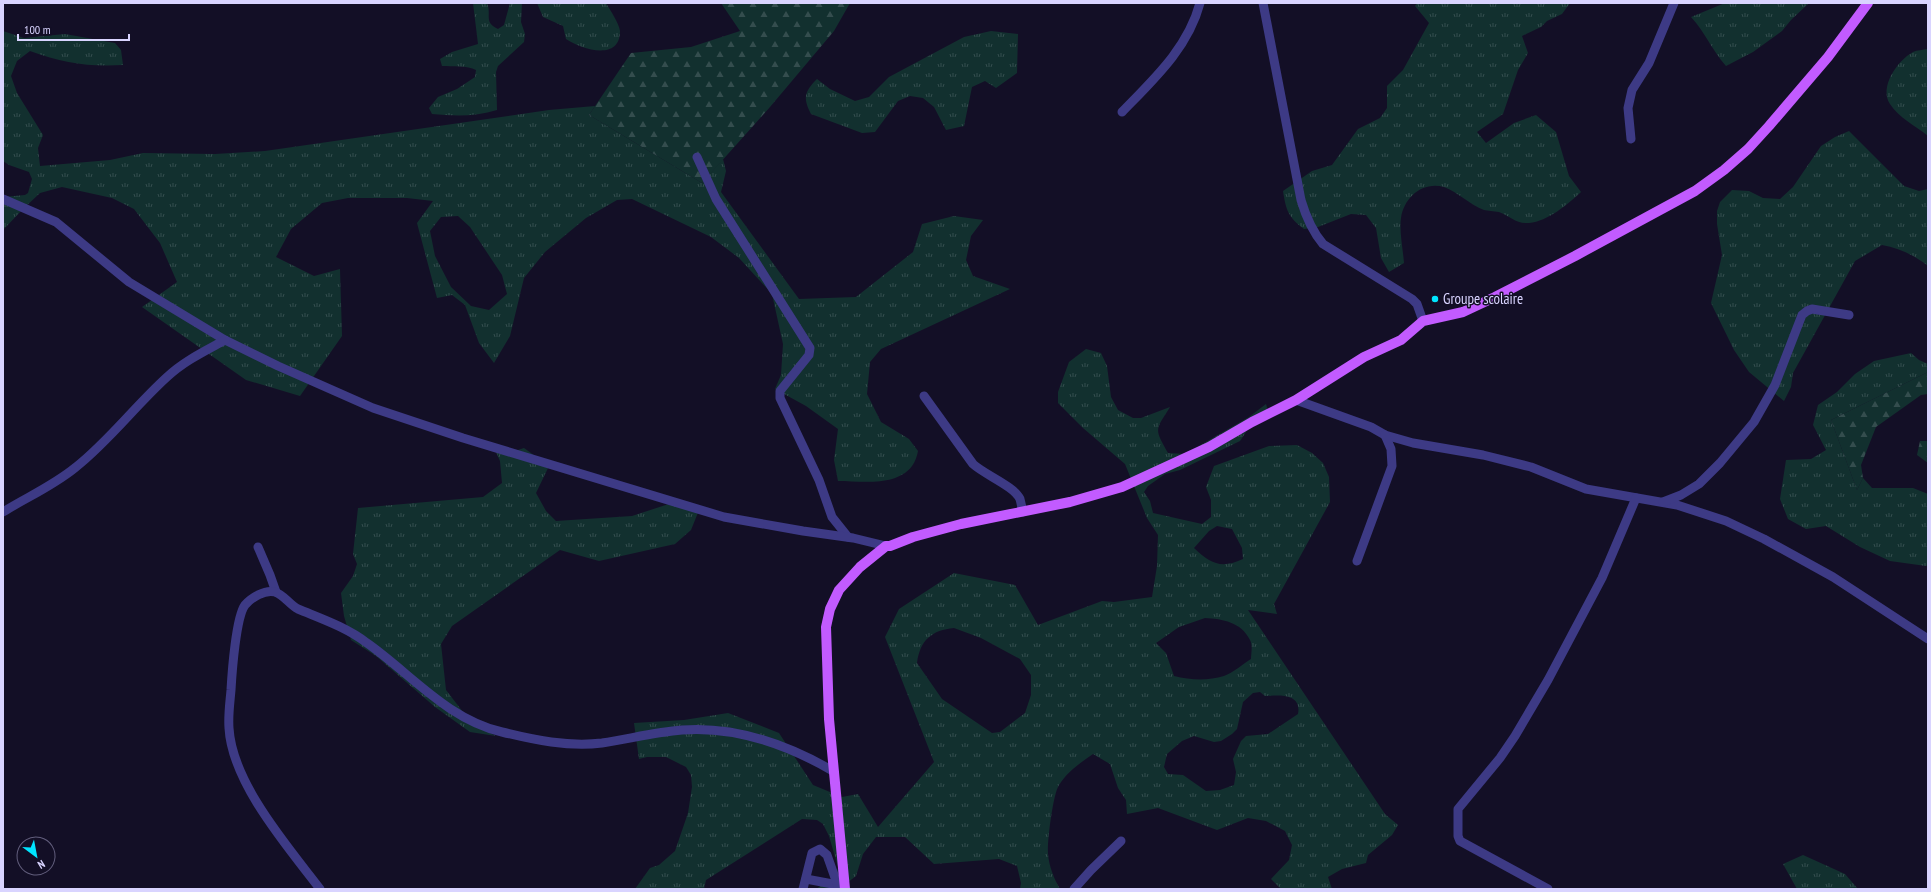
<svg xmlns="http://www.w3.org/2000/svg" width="1931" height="892" font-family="'PT Sans Narrow',sans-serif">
<defs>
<pattern id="grass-tufts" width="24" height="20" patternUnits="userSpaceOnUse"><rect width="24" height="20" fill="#12302f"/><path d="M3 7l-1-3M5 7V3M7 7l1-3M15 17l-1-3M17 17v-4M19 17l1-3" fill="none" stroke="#344d4e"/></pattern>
<pattern id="forest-firs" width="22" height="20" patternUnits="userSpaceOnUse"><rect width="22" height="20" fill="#12302f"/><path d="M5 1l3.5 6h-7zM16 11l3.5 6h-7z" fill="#344d4e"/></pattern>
</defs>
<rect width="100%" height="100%" fill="#130f26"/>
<!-- grass -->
<g fill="url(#grass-tufts)" fill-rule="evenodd">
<path d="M473,3H487C492,15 483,22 498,29L504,25L510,3H522L521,22L525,34L524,42L498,66L496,72L497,110C475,117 454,116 432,114L429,108L438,97L457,89L475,77L476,70C467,65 453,67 442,66L440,59L452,52L478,44Z"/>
<path d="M537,3H606C610,10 619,23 620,31C620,62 581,49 566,39L563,26L543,17Z"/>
<path d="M1417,3H1570L1562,14L1547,21L1541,27L1522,36L1528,53L1518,70L1503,114L1477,132L1486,143L1514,123L1536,115L1556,132L1569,176L1581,192C1567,205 1548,221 1529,223C1516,224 1510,216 1499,212C1494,211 1488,211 1484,210C1470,205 1458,192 1444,187C1423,181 1404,197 1401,218C1399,230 1403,250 1404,263L1389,272L1381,258L1376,228L1366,215L1351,214L1318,227L1304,229C1288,217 1286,210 1283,191L1312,171L1332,165L1358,129L1380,118L1387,108V86L1403,70L1429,23L1415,6Z"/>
<path d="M1725,3H1809L1791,20L1782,31L1753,52L1726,66C1712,50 1705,32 1691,17Z"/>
<path d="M3,31L24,38L65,34L115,43L121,50L123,65C88,67 63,63 30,51L17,61L11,76L17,93L43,135L38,148L40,166L110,160L143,153L215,154L265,151L549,110L595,106L589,115L702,183L723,159L726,171L721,192L799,299L856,297L913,252L922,224L954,216L983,220L971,236L966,260L973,276L1010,289L881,349L870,362L867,394L881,422L909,439L918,451C917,456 915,462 912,466C896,487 862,481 838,481L834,460L838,429L806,406L775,389L781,375L783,344L772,294L739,258L711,237L632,199L617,200L586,218L545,252L524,278L510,336L494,363L479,343L465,305L452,295L437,298L417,223L433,201L407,198H348L322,203L291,229L276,257L314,276L340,269L342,336L300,396L246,380L142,307L177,282L160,243L134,209L112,198L62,187L40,193L23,209L3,230V197L25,195L28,193L32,179L29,172L9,165L3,161ZM458,216L470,227L502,275L507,294L489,310L471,306L451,287L435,256L430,231L441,217Z"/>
<path d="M991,31L1018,34L1017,73L996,88L985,81L972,87L964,126L946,130L934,107L923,98L910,96L898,101L875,132L862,133L811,114C803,98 804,92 817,79L830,89L855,101L869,97L889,77L964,37Z"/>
<path d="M1928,49V136C1916,126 1899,118 1890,104C1879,87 1897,61 1913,52C1917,50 1923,50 1928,49Z"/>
<path d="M1849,131L1904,186L1919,191L1928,189V266C1914,255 1899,248 1882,245L1855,261L1793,373L1791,387L1784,401L1749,372L1734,350L1711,303L1722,255L1717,224V211L1720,202L1732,190L1749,191L1763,198L1780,199L1793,187L1821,146L1835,137Z"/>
<path d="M1086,349L1101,353L1107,366L1111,397L1118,410L1133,418H1141L1170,407C1155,431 1154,428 1168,453L1185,454L1249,417L1266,404L1268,411L1252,423L1240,441L1180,470L1165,474L1148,486L1144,492L1150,501L1153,513L1202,524L1211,517V500L1206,487L1214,466L1269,446L1297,445L1312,453L1323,463L1329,477L1330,502L1274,604L1277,614L1248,610L1385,814L1398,825L1392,835L1368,855L1366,863L1342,869L1328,877L1332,889H1281L1271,879L1289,860L1292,845L1285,831L1266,821L1248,818L1217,830L1158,808L1127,814L1126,800L1118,788L1110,764L1093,754C1080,763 1068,771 1059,785C1053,794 1047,842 1048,854C1049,866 1054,879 1060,889H1020L1021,883L1017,866L999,859L934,864L905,837H876L863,854L856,876L843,886L842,889H816L836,876L838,867L829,836L823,824L817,820L802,819L706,880L704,889H635L650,868L659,865L675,851L688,813L692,787L691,775L686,767L666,757H647L639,759L634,723L684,720L728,713L779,733L813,785L842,797L858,794L878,827L934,762L885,637L899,609L954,573L1015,585L1038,625L1102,601L1114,602L1152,597L1157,566L1158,535L1147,518L1125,464L1083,428L1058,403V392L1069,362ZM1217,526L1232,529L1242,548L1243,559C1221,569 1211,564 1194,548L1209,531ZM1205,618C1223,619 1241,622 1250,640C1253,645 1251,654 1251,659C1243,664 1233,673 1224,676C1208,681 1190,680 1174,676L1166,653L1156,643L1179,627ZM954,628L981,638L1020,659L1031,675V695L1025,713L1000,732L992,733L942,699L917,663C920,640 932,630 954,628ZM1260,692L1265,696C1279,695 1302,693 1298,714L1268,734L1246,736L1241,741L1233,759L1236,772L1234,785L1220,790L1206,791L1183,775L1168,774L1164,767L1167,754L1182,741L1194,736L1214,742L1221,741L1232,734L1237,729L1243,702L1253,693Z"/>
<path d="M1911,353L1919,360L1928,364V372L1831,420L1857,490L1863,478L1872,488H1913L1928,494V565L1926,566L1890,561L1860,547L1826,526L1806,529L1788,519L1780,499L1786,460L1811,459L1826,450L1813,425L1818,405L1837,392L1855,374L1874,361Z"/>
<path d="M524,448L549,466L536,493L546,511L556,521L632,516L678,501L699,510L691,530L675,544L599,561L560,550L452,626L441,644L446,690L473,725L496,736L470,732L435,707L376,656L351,640L344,616L341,593L353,576L357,564L353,554L358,508L483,497L502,483L500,461L495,450H518Z"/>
<path d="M1803,855L1845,874L1858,889H1797L1783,864Z"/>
</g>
<!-- forest -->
<g fill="url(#forest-firs)">
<path d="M721,3H850L834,31L770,107L702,183L589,115L631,53L691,47L740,31Z"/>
<path d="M1928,372V394L1921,395L1876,427L1861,465L1863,478L1857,490L1831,420Z"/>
<path d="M1920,441H1928V463L1917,455Z"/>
</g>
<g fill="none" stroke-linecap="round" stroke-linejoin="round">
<!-- minor -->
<g stroke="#3d3a85" stroke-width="9">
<path d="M1263,3L1301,200C1306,217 1312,231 1323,244L1412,299L1417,304L1423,321"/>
<path d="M1122,112C1154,79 1188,48 1200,3"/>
<path d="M1631,139L1628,108L1632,90L1649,63L1674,3"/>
<path d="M697,157L716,199L810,348L809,355L780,391V398L819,480L832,517L848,537"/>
<path d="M3,199L56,222L129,282L225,340L278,366L373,408L463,438L724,517L803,531L853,538L886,546"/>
<path d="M924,396L973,464C985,475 1014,486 1020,499C1021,503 1022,508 1023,512"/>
<path d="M1296,400L1371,427L1385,435L1413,443L1483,455L1531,467L1586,489L1677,505L1726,521L1764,539L1833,577L1928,639"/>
<path d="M1663,502L1681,495L1699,484L1720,463L1754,422L1775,385L1802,315L1807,311L1812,309L1849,315"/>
<path d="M3,512C27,497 53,486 76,467C109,441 135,406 167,377C184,361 205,351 225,340"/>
<path d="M258,547L270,575L276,592"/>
<path d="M1357,561L1392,466L1391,449L1385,435"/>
<path d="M806,879L838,885"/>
<path d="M320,889C288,847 232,783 229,728C228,715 230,702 231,690C232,672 236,617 245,605C251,598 265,589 275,592C284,595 290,605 298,609C322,619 346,627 367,643C411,674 447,719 502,732C534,740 568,747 602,743C629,739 655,732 682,730C735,726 788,745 833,771"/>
<path d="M803,889L812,853L820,849L827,855L839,889"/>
<path d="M1074,889L1091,870L1121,841"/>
<path d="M1548,889L1460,841L1458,836V809L1500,758L1515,736L1548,680L1602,578L1636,498"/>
</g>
<!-- major -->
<path stroke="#c25bff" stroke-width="10" d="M845,889L829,719L826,627L830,609L839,590L860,567L886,546H890L913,537L961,524L1070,502L1122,487L1209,447L1252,422L1296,400L1364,357L1401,340L1423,321L1463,312L1495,297L1575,256L1695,191L1724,170L1748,149L1769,126L1828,57L1868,3"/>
</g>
<!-- markers -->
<circle fill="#00e5ff" stroke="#130f26" stroke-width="1.5" cx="1435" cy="299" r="4"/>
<g text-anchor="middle" stroke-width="3" stroke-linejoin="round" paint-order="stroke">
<!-- poi labels -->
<g font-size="15" fill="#d9d4ff" stroke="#130f26" text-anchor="start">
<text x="1443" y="304">Groupe scolaire</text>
</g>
</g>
<!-- border -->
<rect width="1931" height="892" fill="none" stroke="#d9d4ff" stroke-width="8"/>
<!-- north arrow -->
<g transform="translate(36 856) rotate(148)"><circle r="19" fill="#130f26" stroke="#625e7d"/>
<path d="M0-3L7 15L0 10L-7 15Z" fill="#00e5ff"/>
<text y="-6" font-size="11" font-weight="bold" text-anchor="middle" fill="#d9d4ff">N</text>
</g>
<!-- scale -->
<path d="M18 34v6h111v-6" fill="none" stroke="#d9d4ff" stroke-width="2"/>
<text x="24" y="34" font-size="12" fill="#d9d4ff" stroke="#130f26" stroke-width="3" paint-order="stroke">100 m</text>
</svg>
